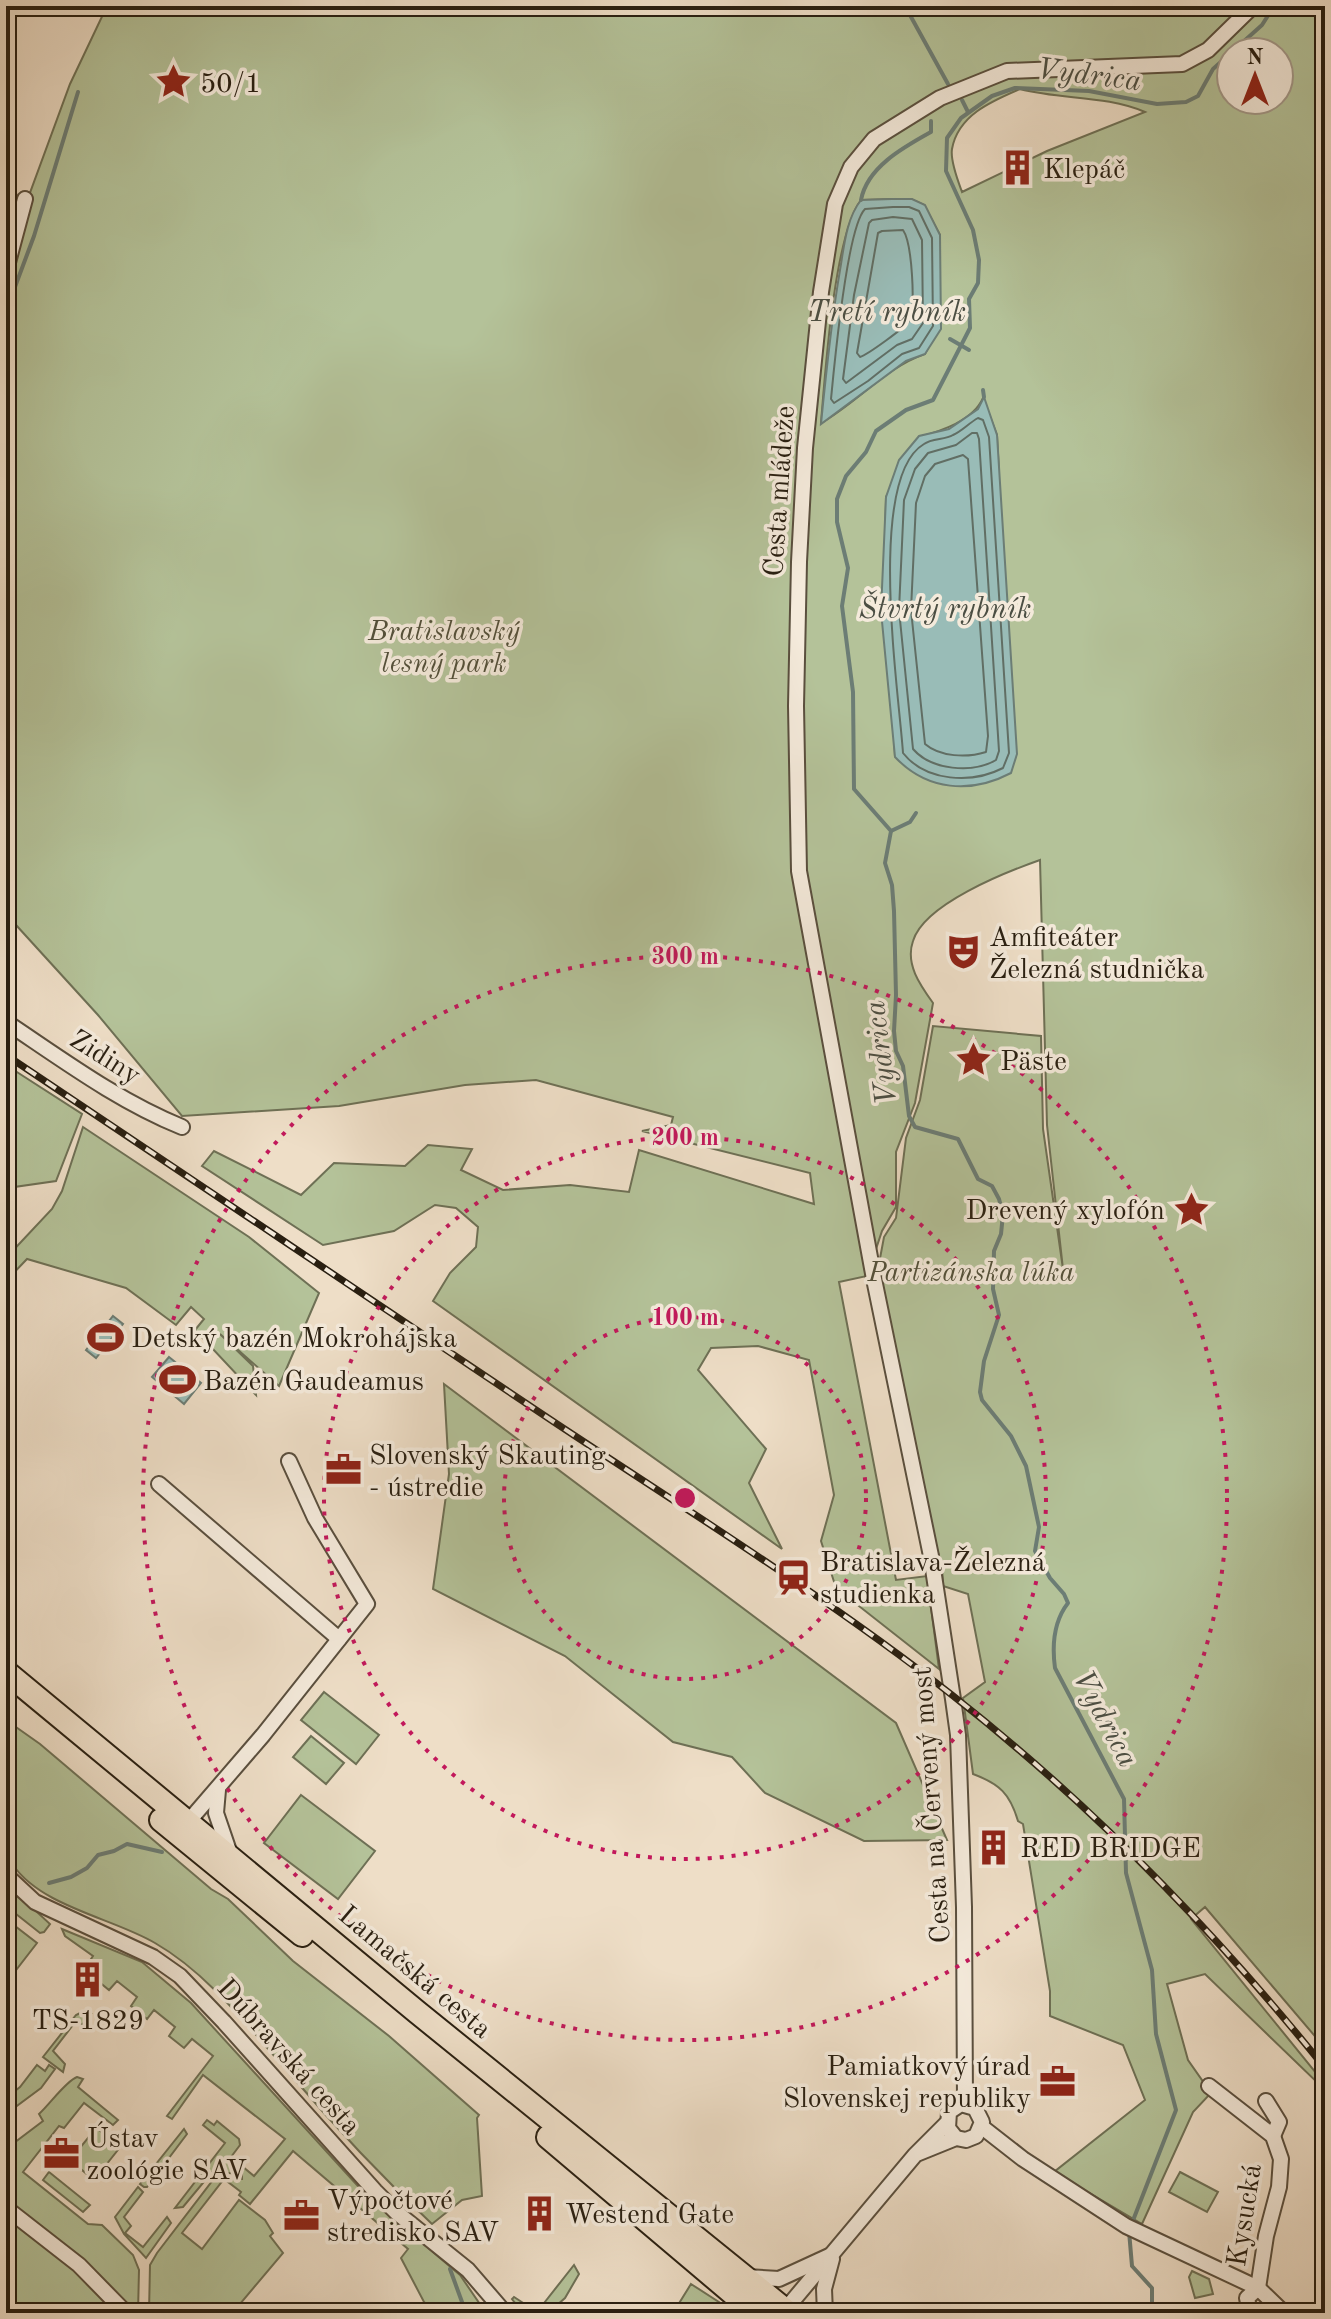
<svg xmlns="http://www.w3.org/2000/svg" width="1331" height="2319" font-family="'Old Standard TT',serif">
<rect width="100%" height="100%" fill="#eedec7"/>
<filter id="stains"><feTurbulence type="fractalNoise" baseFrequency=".0025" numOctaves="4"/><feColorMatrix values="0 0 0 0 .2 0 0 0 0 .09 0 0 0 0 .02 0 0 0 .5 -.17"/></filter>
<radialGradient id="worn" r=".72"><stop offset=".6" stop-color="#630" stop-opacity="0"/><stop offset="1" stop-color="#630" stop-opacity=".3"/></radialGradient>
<!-- green -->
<g fill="#b4c299" stroke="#6e7055" stroke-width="2" fill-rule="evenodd">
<path d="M107,6H1325V2048L1205,1907L1191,1919L1325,2084V2090L1205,1974L1167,1984L1188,2060L1211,2093L1193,2112L1142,2224L1054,2172L1145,2100L1123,2045L1050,2016V1991L1023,1824L1018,1821C1010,1794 1000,1784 973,1774L963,1698L985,1682L968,1594L943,1586L942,1567L929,1521L878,1269L884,1237L896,1218L906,1138L920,1100L933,1026L1041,1036L1043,1129L1063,1269L1047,1125L1040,860C1006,872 924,904 913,941C905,964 920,985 933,1003L915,1103L896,1152V1207L882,1231L867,1276L839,1282L896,1580L927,1576L939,1669L836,1588L821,1541L834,1495L809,1360L758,1346L711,1348L698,1370L766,1449L749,1483L782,1549L433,1301L450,1273L476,1247L478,1227L456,1208L435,1205L394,1231L323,1245L202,1166L214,1151L301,1195L334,1163L405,1166L428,1145L472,1149L461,1170L503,1190L570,1185L629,1192L639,1150L814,1204L810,1173L642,1131L671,1125L673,1117L536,1080L465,1085L339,1106L182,1116L98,1015L6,914V258L70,84ZM1231,52H1279V100H1231ZM1020,89C1062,100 1105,95 1145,112L1047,151L962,192C958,181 950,161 952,149C958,115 992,101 1020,89ZM892,199H911L924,205L940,235L932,340L925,354C886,367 857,403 821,423C825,375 834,235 861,200ZM983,398L997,435L999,472L895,757L885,538L886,497L919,437C941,431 973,421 983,398Z"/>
<path d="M6,1065L82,1114L56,1181L7,1188Z"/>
<path d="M83,1127L249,1237L319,1293L279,1386L220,1334L253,1366L256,1395L195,1330L204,1319L191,1307L176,1325L126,1288L27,1259L6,1281V1258L52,1209L62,1191Z"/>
<path d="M444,1384L896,1723L947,1840L864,1841L765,1793L732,1757L673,1742L565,1656L433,1589L449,1474Z"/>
<path d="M324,1692L379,1735L356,1764L301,1720Z"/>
<path d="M6,1720L40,1744L211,1889L228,1899L293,1961L389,2036L479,2115L477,2118L482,2196L462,2200L432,2224C382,2177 335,2127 290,2074C249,2028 209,1974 155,1943C113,1918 42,1907 13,1865C0,1846 6,1749 6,1720Z"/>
<path d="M311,1736L344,1763L326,1784L293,1757Z"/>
<path d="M301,1795L375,1851L338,1899L264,1843Z"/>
<path d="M6,1888H11L50,1924L44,1932L40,1933L6,1906Z"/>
<path d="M6,1919L37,1943L6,1983Z"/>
<path d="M62,1929L142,1962L191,2003L367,2196L460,2275L486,2313H435L424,2302L401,2258L408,2249L293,2151L250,2204L239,2195L241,2192L224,2179L182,2233L202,2249L239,2200L265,2220L273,2233L270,2236L283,2253L239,2305L249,2313H149L150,2265L157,2253L213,2180L225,2177L242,2179V2174L212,2172L183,2207L175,2208L225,2143L203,2125L207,2120L214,2125L217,2121L239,2139L240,2145L231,2157L254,2176L285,2139L203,2075L172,2119L167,2116L213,2056L192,2039L184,2048L169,2036L175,2027L154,2010L147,2019L131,2006L137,1997L117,1981L109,1990L98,1981V1979L85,1968L93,1956L65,1936Z"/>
<path d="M84,2011L91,2014L82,2025L76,2021L53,2051L65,2064L63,2072L43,2057L76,2015Z"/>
<path d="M37,2065L45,2071L49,2065L55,2069L41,2088L6,2114V2098L20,2087Z"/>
<path d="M77,2077L83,2079L78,2087L118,2120L113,2125L84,2103L64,2128L59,2126L23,2172L88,2224L102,2225L133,2255L139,2270L138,2313H133L6,2202V2170L9,2166L6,2163V2149L43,2121L39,2114C50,2104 66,2081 77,2077Z"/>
<path d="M96,2128L121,2146L94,2180L70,2160Z"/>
<path d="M184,2129L187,2134L147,2187H144L140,2184Z"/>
<path d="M49,2172L90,2205L83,2212L43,2180Z"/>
<path d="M1180,2172L1218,2192L1207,2212L1169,2192Z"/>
<path d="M138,2187L143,2192L124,2217L131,2226L125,2233L143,2247L167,2217L171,2223L146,2258L124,2234L115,2217Z"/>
<path d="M6,2214L71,2265L119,2313H6Z"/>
<path d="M574,2265L579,2274L565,2298L548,2313H523L512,2299L514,2297L537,2312Z"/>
<path d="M1192,2271L1209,2279L1213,2294L1195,2298L1189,2277Z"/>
<path d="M691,2284L736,2313L716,2311L715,2313H673Z"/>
</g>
<!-- water -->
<g fill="#99bcb7" stroke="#6c7d75" stroke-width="2">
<path d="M892,199H912L925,205L940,235L941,329L925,354L906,361L821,424C826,373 831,322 840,270C844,247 846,219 861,200Z"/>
<path d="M984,397L997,435L1017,754L1011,773C971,794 927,791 895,757L881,611L886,497L899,460L919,436L949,429L978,409Z"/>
<path d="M113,1316L123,1324L96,1358L86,1350Z"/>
<path d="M169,1357L201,1383L184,1404L152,1377Z"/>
</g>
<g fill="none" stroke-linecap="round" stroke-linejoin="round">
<!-- shore -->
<g stroke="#616e64" stroke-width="2">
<path d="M893,207H909L919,211L932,238L933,326L919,348L902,354L868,381L834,403L831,399C834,368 847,227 865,209Z"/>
<path d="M893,217L912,219L922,240L923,323L912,339L897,345L846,383L843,379L854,295L869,223L872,220Z"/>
<path d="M903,230C912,243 916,307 909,321C906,327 867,355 860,357L857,353L878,233L882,231Z"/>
<path d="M978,418L983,420L989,437L1009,753L1003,768C972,784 926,782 903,753C899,693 866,478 924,444C932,438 945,440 953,435C962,431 969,423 978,418Z"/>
<path d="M972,433H977L979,439L999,751L996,760C972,774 931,770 913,749L899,610L904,500L915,469L928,453L956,445Z"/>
<path d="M963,455L968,459L988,736L986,752C967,758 940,757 925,744L911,610L916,503L925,476L935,464Z"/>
</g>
<!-- stream -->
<g stroke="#6c7d75" stroke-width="4">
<path d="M905,6L948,84"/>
<path d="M962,100L968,112"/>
<path d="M861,200C867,167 904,147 931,132V121"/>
<path d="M6,311L34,236L78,92"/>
<path d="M950,339L969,350"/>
<path d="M983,390L984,397"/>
<path d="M891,831L910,822L916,813"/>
<path d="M49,1883L71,1877L87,1868L98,1855L114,1851L127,1844L162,1852"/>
<path d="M1132,2223L1176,2110L1156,2034L1152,1970L1126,1873L1124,1799L1055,1668C1052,1646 1054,1621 1068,1603L1064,1594L1050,1578L1035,1551L1039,1527L1026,1466L1011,1436L982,1400L980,1392L984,1361L999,1315L993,1289L994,1251L1001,1234L1003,1214L999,1199L992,1186L978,1179L958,1139L915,1127L909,1116L903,1066L896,1051L894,1031L896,995L894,911L892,885L885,863L891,831L854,789L853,692L842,606L848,568L837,522V499L846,476L866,452L876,431L906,410L933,400L970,328L969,299L978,283L979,260L973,230L946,171L947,138L961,118L992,96L1015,88L1089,91L1157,104L1186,102L1198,96L1213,69L1262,25L1274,6"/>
<path d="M1129,2231L1132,2266L1152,2288V2313"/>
<path d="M450,2269L466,2313"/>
</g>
<defs>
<g id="street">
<path d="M6,270L25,199"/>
<path d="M6,1022C63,1060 118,1101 182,1127"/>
<path d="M159,1484L339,1639"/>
<path d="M218,1790L216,1813L230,1854"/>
<path d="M188,1822L263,1735L367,1604L315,1518L289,1461"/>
<path d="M6,1875L35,1902L153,1957L180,1976L224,2022L375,2191L396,2212L468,2270L505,2313"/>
<path d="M1209,2086L1273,2136L1281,2159L1279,2187L1266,2236L1258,2288L1247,2298L1250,2313"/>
<path d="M1266,2101L1279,2122L1273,2136"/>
<path d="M965,2104L964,1907L958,1735L953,1699L931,1556L874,1279L799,871L796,706L799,562L805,448L821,292L835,204L851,167L874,139L940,98L1007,71L1182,64L1208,50L1253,6"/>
<path d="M982,2127L1023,2159L1126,2226L1258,2288L1284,2313"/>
<path d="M919,2153L956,2138L966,2140L976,2136L982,2122L975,2108L961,2104L949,2112L948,2128L956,2138"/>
<path d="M6,2208L79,2265L126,2313"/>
<path d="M747,2277L779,2279L829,2256"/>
<path d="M785,2310L915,2155L946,2124"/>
<path d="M825,2313L824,2289L832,2259"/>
</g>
<g id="primary">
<path d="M6,1672L417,2012L789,2313"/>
<path d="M161,1820L302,1935"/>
<path d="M548,2137L756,2313"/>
</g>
</defs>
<!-- street casing -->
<use href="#street" stroke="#5a4f3e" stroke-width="18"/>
<!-- primary casing -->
<use href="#primary" stroke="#291f11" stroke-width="26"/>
<!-- street -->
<use href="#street" stroke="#f4eadb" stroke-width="14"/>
<!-- primary -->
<use href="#primary" stroke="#eedec7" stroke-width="22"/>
<defs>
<path id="rail" d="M6,1055C190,1178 373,1301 557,1424C690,1512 826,1597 952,1695C1091,1804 1214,1930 1325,2068"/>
</defs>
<!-- rail casing -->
<use href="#rail" stroke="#291f11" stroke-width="7"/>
<!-- rail -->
<use href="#rail" stroke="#f4eadb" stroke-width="4" stroke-dasharray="12" stroke-linecap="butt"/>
</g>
<!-- distance rings -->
<g fill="none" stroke="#c2185b" stroke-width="4" stroke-dasharray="4 8">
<circle cx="685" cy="1498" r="181"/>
<circle cx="685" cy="1498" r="361"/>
<circle cx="685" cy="1498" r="542"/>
</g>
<!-- icons -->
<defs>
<symbol id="sight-bare" viewBox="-9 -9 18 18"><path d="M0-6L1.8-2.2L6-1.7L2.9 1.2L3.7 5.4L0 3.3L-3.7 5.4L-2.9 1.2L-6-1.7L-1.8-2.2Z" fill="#8f2418" stroke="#f4eadb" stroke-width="2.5" paint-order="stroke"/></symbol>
<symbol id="building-bare" viewBox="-9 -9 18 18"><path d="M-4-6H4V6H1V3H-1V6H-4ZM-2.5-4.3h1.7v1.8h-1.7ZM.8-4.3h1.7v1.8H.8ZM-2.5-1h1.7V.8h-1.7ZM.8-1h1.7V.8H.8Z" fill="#8f2418" stroke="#f4eadb" stroke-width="2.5" paint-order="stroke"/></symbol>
<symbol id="theatre-bare" viewBox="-9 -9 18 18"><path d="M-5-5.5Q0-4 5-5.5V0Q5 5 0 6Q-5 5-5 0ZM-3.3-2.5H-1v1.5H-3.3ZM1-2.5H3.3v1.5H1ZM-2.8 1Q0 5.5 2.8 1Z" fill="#8f2418" stroke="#f4eadb" stroke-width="2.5" paint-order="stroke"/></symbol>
<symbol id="stadium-bare" viewBox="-9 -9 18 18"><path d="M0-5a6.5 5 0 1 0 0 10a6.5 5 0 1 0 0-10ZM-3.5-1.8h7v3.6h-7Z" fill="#8f2418" stroke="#f4eadb" stroke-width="2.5" paint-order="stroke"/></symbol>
<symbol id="office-bare" viewBox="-9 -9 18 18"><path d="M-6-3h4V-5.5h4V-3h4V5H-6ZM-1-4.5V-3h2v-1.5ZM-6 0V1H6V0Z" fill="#8f2418" stroke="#f4eadb" stroke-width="2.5" paint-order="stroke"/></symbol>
<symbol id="station-bare" viewBox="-9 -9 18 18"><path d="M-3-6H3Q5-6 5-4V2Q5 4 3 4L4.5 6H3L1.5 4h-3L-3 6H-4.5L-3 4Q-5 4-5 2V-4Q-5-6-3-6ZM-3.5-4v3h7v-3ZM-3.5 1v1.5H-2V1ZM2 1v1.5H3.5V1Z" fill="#8f2418" stroke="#f4eadb" stroke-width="2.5" paint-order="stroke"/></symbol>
</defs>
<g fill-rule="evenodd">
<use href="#sight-bare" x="148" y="56" width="51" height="51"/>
<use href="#building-bare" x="992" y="142" width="51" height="51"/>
<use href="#theatre-bare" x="938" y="926" width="51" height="51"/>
<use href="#sight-bare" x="948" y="1034" width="51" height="51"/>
<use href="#sight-bare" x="1166" y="1184" width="51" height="51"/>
<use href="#stadium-bare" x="80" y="1312" width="51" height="51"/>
<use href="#stadium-bare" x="152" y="1354" width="51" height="51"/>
<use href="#office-bare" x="318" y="1444" width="51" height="51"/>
<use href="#station-bare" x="768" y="1552" width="51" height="51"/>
<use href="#building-bare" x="968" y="1822" width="51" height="51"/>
<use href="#building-bare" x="62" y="1954" width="51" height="51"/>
<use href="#office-bare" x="1032" y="2056" width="51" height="51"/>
<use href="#office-bare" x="36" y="2128" width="51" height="51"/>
<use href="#building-bare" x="514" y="2188" width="51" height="51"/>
<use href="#office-bare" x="276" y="2190" width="51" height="51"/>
</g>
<g text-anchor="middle" stroke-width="7" stroke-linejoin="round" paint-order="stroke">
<!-- poi labels -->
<g font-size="28" fill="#291f11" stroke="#f4eadb" text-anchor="start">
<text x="200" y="92">50/1</text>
<text x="1043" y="178">Klepáč</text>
<text x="989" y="946">Amfiteáter<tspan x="989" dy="32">Železná studnička</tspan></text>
<text x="1000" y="1070">Päste</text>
<text x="1165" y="1219" text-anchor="end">Drevený xylofón</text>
<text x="131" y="1347">Detský bazén Mokrohájska</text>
<text x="203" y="1390">Bazén Gaudeamus</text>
<text x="369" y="1464">Slovenský Skauting<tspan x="369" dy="32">- ústredie</tspan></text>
<text x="820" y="1571">Bratislava-Železná<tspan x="820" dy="32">studienka</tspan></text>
<text x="1020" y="1857">RED BRIDGE</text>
<text x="88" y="2029" text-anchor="middle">TS-1829</text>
<text x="1031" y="2075" text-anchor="end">Pamiatkový úrad<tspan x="1031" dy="32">Slovenskej republiky</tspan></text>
<text x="87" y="2147">Ústav<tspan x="87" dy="32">zoológie SAV</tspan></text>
<text x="327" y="2209">Výpočtové<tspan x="327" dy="32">stredisko SAV</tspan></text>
<text x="565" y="2223">Westend Gate</text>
</g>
<!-- street labels -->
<g font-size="28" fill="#291f11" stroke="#f4eadb">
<text transform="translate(778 491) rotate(-86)" y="10">Cesta mládeže</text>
<text transform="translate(106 1056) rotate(32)" y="10">Zidiny</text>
<text transform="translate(930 1805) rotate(-94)" y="10">Cesta na Červený most</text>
<text transform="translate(416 1971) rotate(40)" y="10">Lamačská cesta</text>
<text transform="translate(290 2056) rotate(48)" y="10">Dúbravská cesta</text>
<text transform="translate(1243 2215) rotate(-81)" y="10">Kysucká</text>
</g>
<!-- park labels -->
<g font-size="28" font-style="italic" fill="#53503a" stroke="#f4eadb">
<text x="444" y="640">Bratislavský<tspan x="444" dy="32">lesný park</tspan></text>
<text x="971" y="1281">Partizánska lúka</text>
</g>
<!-- water labels -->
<g font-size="30" font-style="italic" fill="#4b4e43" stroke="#f4eadb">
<text transform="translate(1089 74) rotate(7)" y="10">Vydrica</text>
<text x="887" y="321">Tretí rybník</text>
<text x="945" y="618">Štvrtý rybník</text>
<text transform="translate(880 1053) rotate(-97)" y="10">Vydrica</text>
<text transform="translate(1106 1718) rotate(62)" y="10">Vydrica</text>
</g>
</g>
<circle cx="685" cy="1498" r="12" fill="#c2185b" stroke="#f4eadb" stroke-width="4"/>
<g font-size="24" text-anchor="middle" font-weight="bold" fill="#c2185b" stroke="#f4eadb" stroke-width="7" stroke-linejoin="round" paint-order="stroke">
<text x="685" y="964">300 m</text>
<text x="685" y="1145">200 m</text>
<text x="685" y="1325">100 m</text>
</g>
<!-- margin -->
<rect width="1331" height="2319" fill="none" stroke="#eedec7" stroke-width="32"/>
<rect x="8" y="8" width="1315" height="2303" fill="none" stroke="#291f11" stroke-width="4"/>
<rect x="16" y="16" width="1299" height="2287" fill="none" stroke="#291f11" stroke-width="2"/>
<!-- north arrow -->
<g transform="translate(1255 76)"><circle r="38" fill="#f4eadb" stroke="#a3998a" stroke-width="2"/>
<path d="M0-6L14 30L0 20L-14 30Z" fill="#8f2418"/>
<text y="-12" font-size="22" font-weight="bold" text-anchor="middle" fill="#291f11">N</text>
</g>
<rect width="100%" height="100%" filter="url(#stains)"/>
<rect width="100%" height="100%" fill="url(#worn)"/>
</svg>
